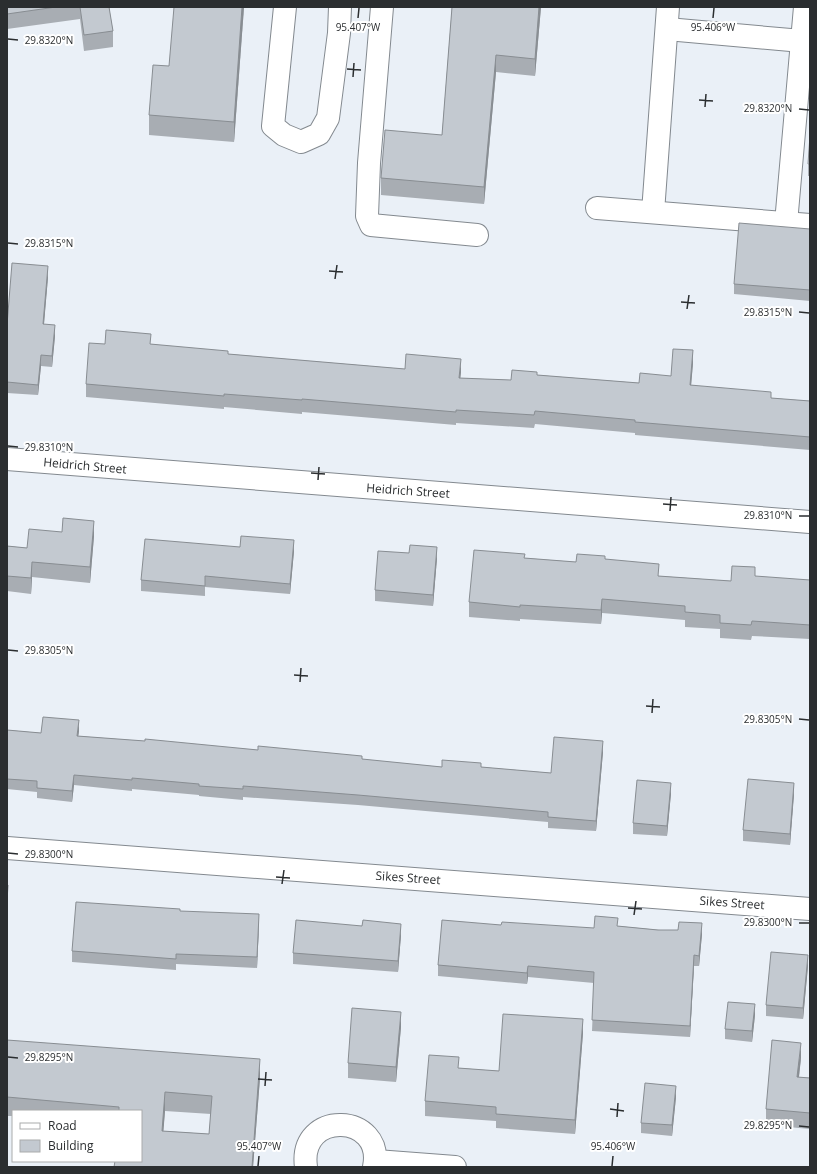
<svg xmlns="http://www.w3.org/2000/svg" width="817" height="1174" font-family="'Open Sans',sans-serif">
<rect width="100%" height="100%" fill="#eaf0f7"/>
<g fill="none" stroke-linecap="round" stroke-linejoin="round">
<defs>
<g id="minor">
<path d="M285,7L273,126L284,135L301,142L319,134L328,118L339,33L340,7"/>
<path d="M382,7L369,163L367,216L371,225L477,235"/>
<path d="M667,29L802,41"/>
<path d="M597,208L810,225"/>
<path d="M653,212L668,7"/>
<path d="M786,223L805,7"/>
<path d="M7,459L810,522"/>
<path d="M7,848L810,909"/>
<path d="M376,1161L455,1167"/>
<path d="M306,1167C298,1109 385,1113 374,1167"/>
</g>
</defs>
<!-- minor casing -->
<use href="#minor" stroke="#83898f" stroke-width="24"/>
<!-- minor -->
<use href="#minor" stroke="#fff" stroke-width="22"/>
</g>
<!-- wall -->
<g fill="#a8adb3" fill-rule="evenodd">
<path d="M7,7H109L113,31V47L84,51L80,19L7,29Z"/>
<path d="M244,7L234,142L149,135V115L169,66Z"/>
<path d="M452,7H541L535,76L496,72L484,204L381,195V178L442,135Z"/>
<path d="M810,135V176H808V164Z"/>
<path d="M810,229V301L734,294V284Z"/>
<path d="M48,277L44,324L55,336L52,367L41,366L38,395L7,393V325Z"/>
<path d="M105,344H151L228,354L405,369L461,372L460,378L511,380L537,375L639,383L671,376L693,363L691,385L771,398L810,401V450L635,435V433L535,424L534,428L456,423V425L302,412V414L224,407V409L86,397V384Z"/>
<path d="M94,536L90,583L32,577L31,594L7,591V546L27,548Z"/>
<path d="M240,547L294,551L290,594L205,587V596L141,591V580Z"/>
<path d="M437,558L433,606L375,601V590Z"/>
<path d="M525,558L576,562L605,559L659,576L731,581L755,577L810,580V639L752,636L751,640L720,638V629L685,627V620L602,613L601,624L520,619V621L469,617V602Z"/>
<path d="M7,730L41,733L79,731L78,736L258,750L442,767H481L551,773L603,752L596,831L548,828V822L358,805L243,797V800L199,796V795L132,789V791L74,785L72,802L37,798V792L7,789Z"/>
<path d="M671,793L667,836L633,834V823Z"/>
<path d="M794,794L790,845L743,841V830Z"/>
<path d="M180,911L259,924L257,968L176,964V970L72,962V951Z"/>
<path d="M501,925L594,928L618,926L702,934L699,966H694L690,1037L592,1031L594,983L528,977L527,984L438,976V965Z"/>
<path d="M362,926L401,935L398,972L293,964V953Z"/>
<path d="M808,966L803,1019L766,1016V1005Z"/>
<path d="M755,1015L752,1042L725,1039V1029Z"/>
<path d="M401,1027L396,1082L348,1078V1063Z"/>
<path d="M583,1033L575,1134L496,1128V1121L425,1116V1101L459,1068L499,1071Z"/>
<path d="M7,1040L260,1078L253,1167H114L141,1111H13V1116H7ZM165,1111L211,1114L209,1134L163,1131Z"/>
<path d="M801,1058L799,1077L810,1078V1129L766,1125V1109Z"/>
<path d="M676,1097L672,1136L641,1133V1123Z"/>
</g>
<!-- shaded-wall -->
<g fill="#888d92">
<path d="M242,7H244L234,142V122Z"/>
<path d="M539,7H541L535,76V59Z"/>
<path d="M496,55V72L484,204V187Z"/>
<path d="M48,266V277L43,335V324Z"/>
<path d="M55,325V336L52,367V356Z"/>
<path d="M693,350V363L690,398V385Z"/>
<path d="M41,355V366L38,395V385Z"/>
<path d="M461,359V372L459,391V378Z"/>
<path d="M94,521V536L90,583V567Z"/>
<path d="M294,540V551L290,594V584Z"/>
<path d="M437,547V558L433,606V595Z"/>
<path d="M32,562V577L31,594V578Z"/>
<path d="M602,599V613L601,624V610Z"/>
<path d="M79,720V731L77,746V736Z"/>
<path d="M603,741V752L596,831V821Z"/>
<path d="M74,775V785L72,802V791Z"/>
<path d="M671,783V793L667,836V826Z"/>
<path d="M794,783V794L790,845V834Z"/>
<path d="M8,885V901L7,917V901Z"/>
<path d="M259,914V924L257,968V957Z"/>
<path d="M702,923V934L699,966V956Z"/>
<path d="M401,924V935L398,972V961Z"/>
<path d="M694,955V966L690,1037V1026Z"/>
<path d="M808,955V966L803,1019V1008Z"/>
<path d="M528,966V977L527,984V973Z"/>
<path d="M755,1004V1015L752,1042V1031Z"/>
<path d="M401,1012V1027L396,1082V1067Z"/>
<path d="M583,1019V1033L575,1134V1120Z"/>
<path d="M801,1043V1058L797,1093V1077Z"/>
<path d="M260,1059V1078L253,1167H252Z"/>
<path d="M676,1086V1097L672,1136V1125Z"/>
<path d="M165,1092V1111L162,1150V1131Z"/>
</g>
<!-- building -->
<g fill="#c3c9d0" stroke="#888d92" fill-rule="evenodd">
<path d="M7,7H56L7,14Z"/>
<path d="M80,7H109L113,31L84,35Z"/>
<path d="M174,7H242L234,122L149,115L153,65L169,66Z"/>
<path d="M452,7H539L535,59L496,55L484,187L381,178L385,130L442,135Z"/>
<path d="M810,135V164H808Z"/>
<path d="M739,223L810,229V290L734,284Z"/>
<path d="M12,263L48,266L43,324L55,325L52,356L41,355L38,385L7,382V325Z"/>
<path d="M106,330L151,334L150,344L228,351V354L405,369L406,354L461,359L459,378L511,380L512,370L537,372V375L639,383L640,373L671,376L673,349L693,350L690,385L771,392V398L810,401V437L635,422V420L535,411L534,415L456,410V412L302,399V400L224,394V396L86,384L89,343L105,344Z"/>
<path d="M63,518L94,521L90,567L32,562L31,578L7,576V546L27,548L29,529L62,532Z"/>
<path d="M241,536L294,540L290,584L205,576V586L141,580L145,539L240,547Z"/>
<path d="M410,545L437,547L433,595L375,590L378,551L409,553Z"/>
<path d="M474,550L525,554L524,558L576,562L577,554L605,556V559L659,564L658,576L731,581L732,566L755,567V576L810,580V625L752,621L751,625L720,623V615L685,612V606L602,599L601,610L520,605V607L469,602Z"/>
<path d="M43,717L79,720L77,736L145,741V739L258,750V746L362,756V759L442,767V760L481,763V767L551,773L554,737L603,741L596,821L548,817V812L358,795L243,786V789L199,786V784L132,778V780L74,775L72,791L37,788V781L7,779V730L41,733Z"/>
<path d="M748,779L794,783L790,834L743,830Z"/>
<path d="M637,780L671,783L667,826L633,823Z"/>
<path d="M7,885H8L7,901Z"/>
<path d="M76,902L180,909V911L259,914L257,957L176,954V959L72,951Z"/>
<path d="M595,916L618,918L617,926L658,930H678L679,922L702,923L699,956L694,955L690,1026L592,1020L594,972L528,966L527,973L438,965L442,920L501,925L502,922L594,928Z"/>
<path d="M296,920L362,926L363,920L401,924L398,961L293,953Z"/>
<path d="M771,952L808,955L803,1008L766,1005Z"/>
<path d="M728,1002L755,1004L752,1031L725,1029Z"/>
<path d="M352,1008L401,1012L396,1067L348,1063Z"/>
<path d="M503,1014L583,1019L575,1120L496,1114V1107L425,1101L429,1055L459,1057L458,1068L499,1071Z"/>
<path d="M7,1040L260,1059L252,1167H114L115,1161H141V1111H119V1107L7,1097ZM165,1092L212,1096L209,1134L162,1131Z"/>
<path d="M772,1040L801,1043L797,1077L810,1078V1113L766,1109Z"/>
<path d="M645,1083L676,1086L672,1125L641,1123Z"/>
</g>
<!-- ticks -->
<path fill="none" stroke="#2b2e30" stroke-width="1.5" d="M358,18L359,8M713,18L714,8M8,39L18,40M347,69L361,70M353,77L354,63M699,100L713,101M705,107L706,94M799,109L809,110M8,243L18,244M329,271L343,272M335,279L337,265M681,302L695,303M687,309L689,295M799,312L809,313M8,446L18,447M311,473L325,474M318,480L319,467M663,504L677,505M670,511L671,497M799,516H809M8,650L18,651M294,675L308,676M300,682L301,668M646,706L660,707M652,713L653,699M799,719L809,720M8,853L18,854M276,877L290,878M282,884L284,870M628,908L642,909M634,915L636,901M799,923H809M8,1057L18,1058M258,1079L272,1080M265,1086L266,1072M610,1109L624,1111M617,1117L618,1103M799,1126L809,1127M258,1166L259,1156M612,1166L613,1156"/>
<g text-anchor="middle" stroke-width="4" stroke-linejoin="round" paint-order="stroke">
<!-- street labels -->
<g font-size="12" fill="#2b2e30" stroke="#fff">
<text transform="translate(85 466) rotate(5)" y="4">Heidrich Street</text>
<text transform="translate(408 491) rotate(4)" y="4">Heidrich Street</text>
<text transform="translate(408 878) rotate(4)" y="4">Sikes Street</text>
<text transform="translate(732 903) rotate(4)" y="4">Sikes Street</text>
</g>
</g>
<g font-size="10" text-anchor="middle" fill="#2b2e30" stroke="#fff" stroke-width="4" stroke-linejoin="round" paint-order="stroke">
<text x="358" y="31">95.407°W</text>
<text x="713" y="31">95.406°W</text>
<text x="49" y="44">29.8320°N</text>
<text x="768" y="112">29.8320°N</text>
<text x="49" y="247">29.8315°N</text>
<text x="768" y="316">29.8315°N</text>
<text x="49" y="451">29.8310°N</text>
<text x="768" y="519">29.8310°N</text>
<text x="49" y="654">29.8305°N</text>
<text x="768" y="723">29.8305°N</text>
<text x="49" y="858">29.8300°N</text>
<text x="768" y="926">29.8300°N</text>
<text x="49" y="1061">29.8295°N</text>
<text x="768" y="1129">29.8295°N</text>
<text x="259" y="1150">95.407°W</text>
<text x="613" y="1150">95.406°W</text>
</g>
<!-- border -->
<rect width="817" height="1174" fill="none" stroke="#2b2e30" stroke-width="16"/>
<!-- legend -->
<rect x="12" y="1110" width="130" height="52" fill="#ffffff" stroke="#aaabac"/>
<rect x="20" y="1123" width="20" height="6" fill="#ffffff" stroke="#aaabac"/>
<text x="48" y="1130" font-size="12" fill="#2b2e30">Road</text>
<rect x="20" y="1140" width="20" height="12" fill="#c3c9d0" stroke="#aaabac"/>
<text x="48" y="1150" font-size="12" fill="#2b2e30">Building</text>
</svg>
